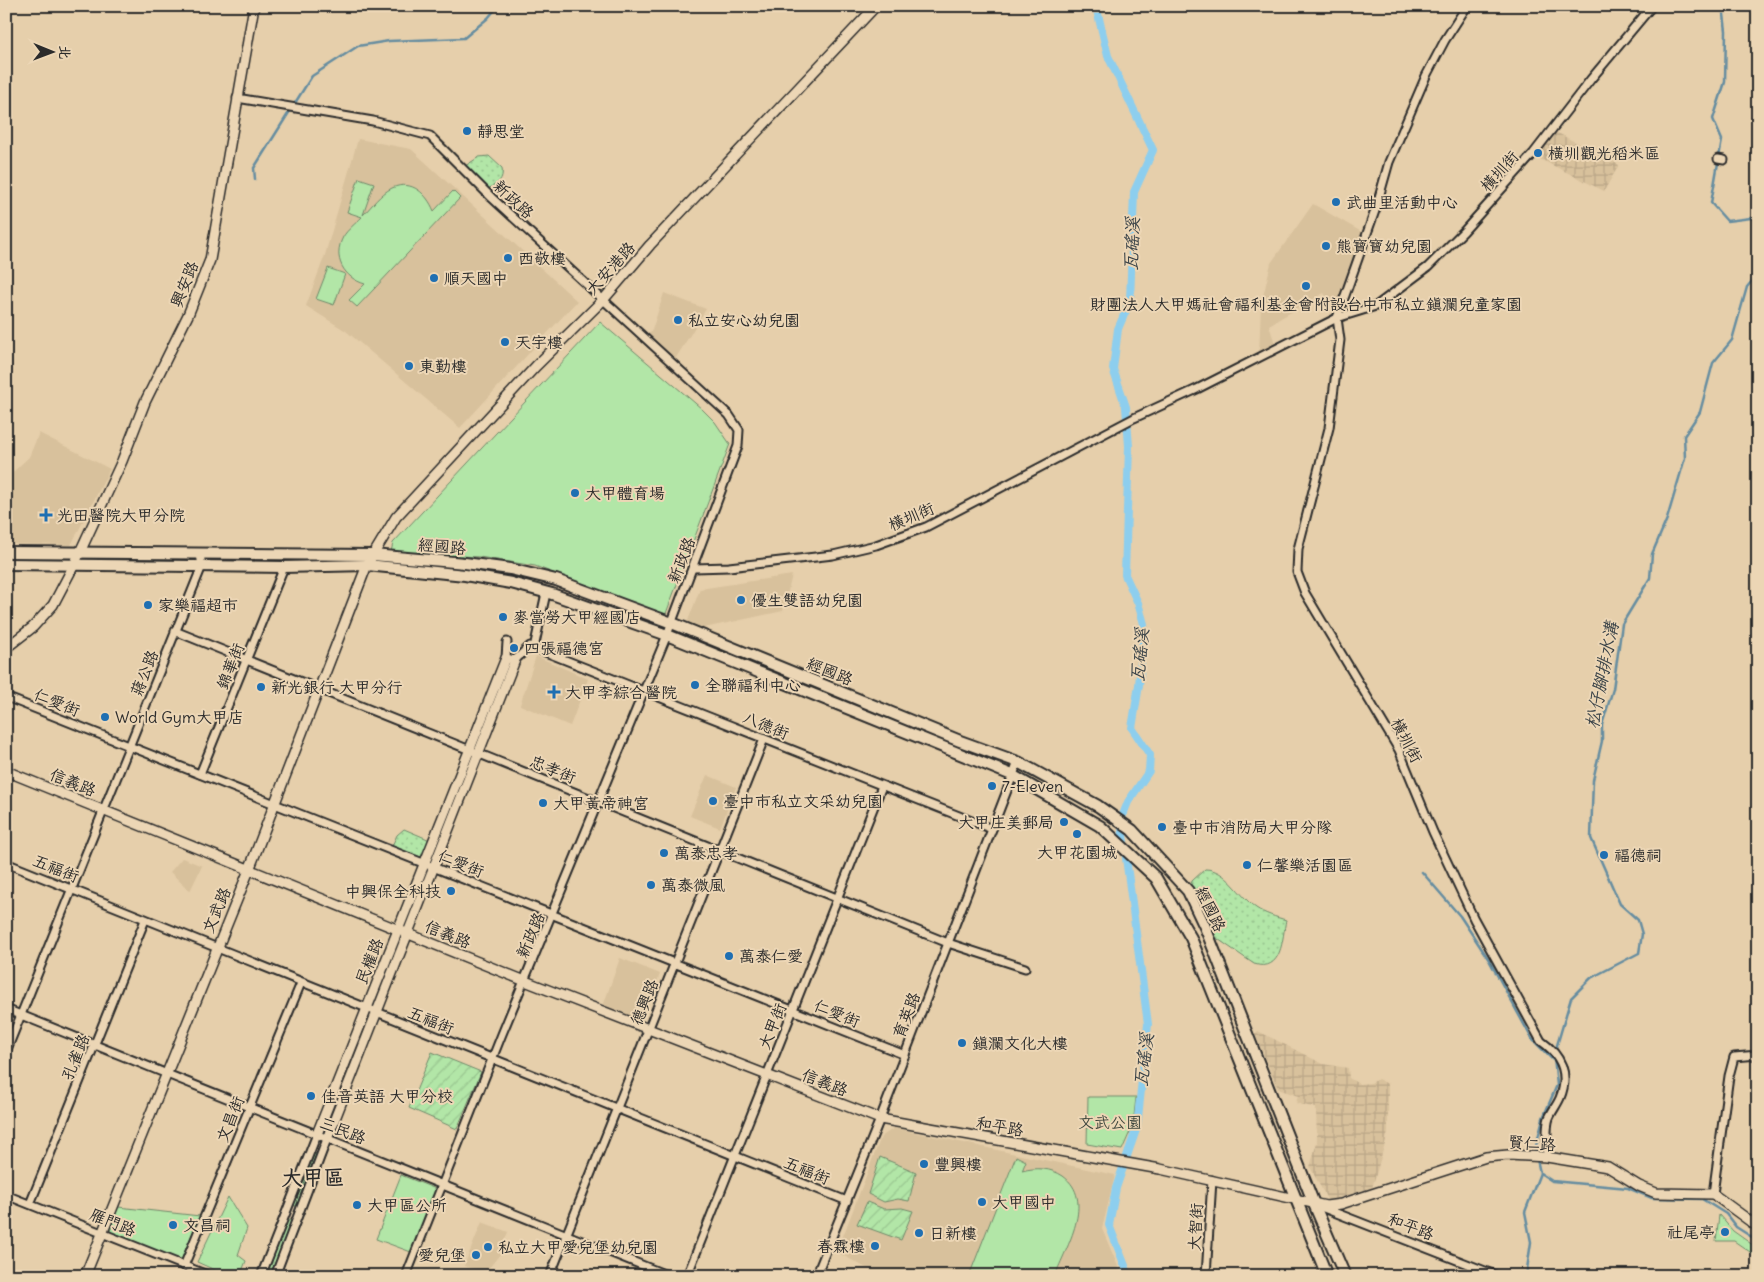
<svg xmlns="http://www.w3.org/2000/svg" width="1764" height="1282" font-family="Delius,'LXGW WenKai TC',sans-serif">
<defs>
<pattern id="industrial-grid" width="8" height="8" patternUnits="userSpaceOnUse" patternTransform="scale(1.25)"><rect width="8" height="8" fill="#d8c19c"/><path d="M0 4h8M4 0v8" fill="none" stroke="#baa687"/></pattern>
<pattern id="grass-dots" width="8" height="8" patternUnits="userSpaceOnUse" patternTransform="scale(1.25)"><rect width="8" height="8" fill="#b2e6a7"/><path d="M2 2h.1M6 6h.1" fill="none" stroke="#99c590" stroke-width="1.8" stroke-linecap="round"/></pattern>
<pattern id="garden-furrows" width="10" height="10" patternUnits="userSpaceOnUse" patternTransform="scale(1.25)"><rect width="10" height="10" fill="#b2e6a7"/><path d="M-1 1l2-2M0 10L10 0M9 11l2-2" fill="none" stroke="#99c590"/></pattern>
</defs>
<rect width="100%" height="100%" fill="#e6cfab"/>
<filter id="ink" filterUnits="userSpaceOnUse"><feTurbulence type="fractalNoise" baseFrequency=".02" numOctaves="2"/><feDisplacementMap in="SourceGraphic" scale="10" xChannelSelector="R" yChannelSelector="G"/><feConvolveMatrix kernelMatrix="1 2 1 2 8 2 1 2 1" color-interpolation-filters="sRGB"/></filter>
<g filter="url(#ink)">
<!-- built -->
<g fill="#d8c19c">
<path d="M358,139L411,149L577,301L460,428L346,331L306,306L325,255Z"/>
<path d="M1313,204L1365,234L1335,316L1324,293L1269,325L1276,347L1259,356L1261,305L1271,263Z"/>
<path d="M664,293L706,309L674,361L648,336L652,330Z"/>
<path d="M39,433L110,469L71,545L6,544V486L12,473L29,457Z"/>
<path d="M792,575L783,611L695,630L686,626L700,589Z"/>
<path d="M536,656L588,679L570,726L520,705Z"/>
<path d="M707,775L736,787L720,828L690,816Z"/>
<path d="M182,858L202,866L190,891L170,872Z"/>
<path d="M620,958L660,974L640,1025L602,1009Z"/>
<path d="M894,1128L1115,1175L1102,1229L1122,1276H881L837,1252L881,1137Z"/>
<path d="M482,1222L508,1232L502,1246L505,1248L485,1273L464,1266Z"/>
</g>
<!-- industrial -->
<g fill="url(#industrial-grid)">
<path d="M1554,131L1619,165L1604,191L1534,156Z"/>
<path d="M1258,1031L1323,1064L1348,1068L1349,1078L1359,1084L1371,1083L1378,1079L1388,1084V1133L1372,1188L1328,1201L1310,1167L1317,1142L1316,1108L1296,1103L1298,1096L1278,1089L1255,1034Z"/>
</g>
<!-- grass -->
<g fill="url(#grass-dots)" stroke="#6e8869">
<path d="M489,156L502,168C504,180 498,183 488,189L465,166L479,157Z"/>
<path d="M404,829L430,840L421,860L391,848L397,835Z"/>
<path d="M1205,869C1227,869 1239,896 1256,908C1265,914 1276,917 1286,920C1282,938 1283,973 1254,964L1212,935L1189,889L1192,881Z"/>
<path d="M312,1152L319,1155L299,1207L292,1205Z"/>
<path d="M286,1219L294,1222L273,1276H265Z"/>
</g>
<!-- park -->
<g fill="#b2e6a7" stroke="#6e8869">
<path d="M359,178L374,183L363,215C372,206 380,194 392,188C412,179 427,194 434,211L453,191L460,198L357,307L349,300L365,284C344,278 332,258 343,237C347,230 356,223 362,217L347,212Z"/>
<path d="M328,268L345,274L334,305L316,299Z"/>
<path d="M600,322L702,409L715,422L730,444L665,616L535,566L479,557L391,552L393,543Z"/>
<path d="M1088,1097H1136L1133,1125L1122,1150L1087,1144Z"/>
<path d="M1016,1156L1026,1161L1022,1171C1036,1167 1051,1168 1063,1176C1096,1200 1066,1247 1055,1276H969Z"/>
<path d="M401,1175L436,1189L411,1252L376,1239Z"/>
<path d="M228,1197L247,1228L238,1255L246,1261L240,1276H228L197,1262Z"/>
<path d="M118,1207L200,1216L180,1263L109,1234Z"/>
<path d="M1719,1215L1733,1231L1757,1248L1753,1254L1734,1241H1716Z"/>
</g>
<!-- garden -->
<g fill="url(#garden-furrows)" stroke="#6e8869">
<path d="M432,1052L481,1072L457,1129L409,1108Z"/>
<path d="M880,1157L916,1172L909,1201L898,1199L884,1202L868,1194Z"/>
<path d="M867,1202L884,1209L902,1208L913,1211L901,1240L857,1224Z"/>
</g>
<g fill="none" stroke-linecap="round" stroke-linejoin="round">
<!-- stream -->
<g stroke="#668da0" stroke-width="2.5">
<path d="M1723,6L1726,31L1725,82L1713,119L1722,140L1711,203L1727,221L1751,218L1758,223"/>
<path d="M255,179L254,168L312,76L358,46L389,41L464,38L488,18L498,6"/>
<path d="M1422,872L1460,916L1489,960L1532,1039L1553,1060"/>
<path d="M1555,1052L1571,998L1591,978L1639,953L1642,934L1638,920L1620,904L1591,838L1593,780L1602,741V725L1613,689L1622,624L1650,578L1652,554L1667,519L1685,458L1684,436L1700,412L1713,363L1732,340L1747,287L1758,274"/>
<path d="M1540,1173L1552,1181L1628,1188L1652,1198L1702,1199L1726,1214L1736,1227L1758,1241"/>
<path d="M1526,1276L1531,1242L1525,1212L1540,1173L1535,1150L1543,1118L1557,1085L1554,1057"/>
</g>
<!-- canal -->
<path stroke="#8dceee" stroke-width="8" d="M1096,6L1108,56L1153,150L1134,192L1130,301L1118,329L1113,369L1126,407L1129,446L1125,575L1138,603L1144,624L1139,685L1132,728L1150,755L1149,771L1128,802L1121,820L1148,1024L1137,1127L1116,1188L1109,1225L1129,1276"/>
<defs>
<g id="minor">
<path d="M1467,6L1445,40L1426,76L1389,162L1376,208L1337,318L1340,340L1329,428L1298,549L1297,572L1305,593L1399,750L1433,832L1474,919L1541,1041C1561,1055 1570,1074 1560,1098C1557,1105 1552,1111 1549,1118C1545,1129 1548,1146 1547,1157"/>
<path d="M237,98L373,121L430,136L492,198L729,415L739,430L738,446L667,635L502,1034L406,1276"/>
<path d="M1718,159L1724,160"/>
<path d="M694,568L729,567L833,555L876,545L926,527L1134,418L1197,389L1337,318L1376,306L1428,267L1464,231L1533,154L1591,79L1652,6"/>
<path d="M175,631L948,943L1025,968"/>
<path d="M507,642L506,658L515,660L530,646L992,829"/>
<path d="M534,648L546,593"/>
<path d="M6,697L905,1055"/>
<path d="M200,774L284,567"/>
<path d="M6,863L847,1201"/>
<path d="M6,1009C227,1098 448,1188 669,1276"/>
<path d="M6,1052L202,566L200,554"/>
<path d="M1713,1194L1729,1076L1734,1057L1758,1055"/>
<path d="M6,1195L210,1276"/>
<path d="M30,1204L145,920"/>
<path d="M1321,1207L1498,1276"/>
<path d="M184,1266L301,983"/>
<path d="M261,1276L317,1134"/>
<path d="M275,1276L327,1139"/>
<path d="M550,1276L764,739"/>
<path d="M687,1276L882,786"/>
<path d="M816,1276L880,1119L1018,762"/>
<path d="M1206,1276L1212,1180"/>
</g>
<g id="tertiary">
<path d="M6,648L33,627L53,605L74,565L122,461L145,402L188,315L210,260L254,6"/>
<path d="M6,771L525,981L880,1119L1160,1169L1326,1206L1341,1204L1486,1157L1508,1155L1547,1157L1608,1167L1639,1186L1656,1193L1713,1194L1758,1227"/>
<path d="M317,1134L506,658"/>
<path d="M327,1139L515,660"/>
</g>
<path id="secondary" d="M85,1276L249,870L367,565L396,517L536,366L604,299L650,245L876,6"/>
<g id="primary">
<path d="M6,552L373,555L465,563L510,569L556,580L672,623L960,741L1018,762L1098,806L1132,830L1188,891L1205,927L1314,1204L1345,1276"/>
<path d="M6,564L284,567L367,565L465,575L511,583L552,594L667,635L1012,775L1100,826L1156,878L1191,938L1327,1276"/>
</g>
</defs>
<!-- minor casing -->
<use href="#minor" stroke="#2b2b2b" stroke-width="11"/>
<!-- tertiary casing -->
<use href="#tertiary" stroke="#2b2b2b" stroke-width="12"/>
<!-- secondary casing -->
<use href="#secondary" stroke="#2b2b2b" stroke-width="12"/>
<!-- primary casing -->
<use href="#primary" stroke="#2b2b2b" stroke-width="14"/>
<!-- minor -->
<use href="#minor" stroke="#ecd6b5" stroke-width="7"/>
<!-- tertiary -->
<use href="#tertiary" stroke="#ecd6b5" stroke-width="9"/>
<!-- secondary -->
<use href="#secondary" stroke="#ecd6b5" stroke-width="9"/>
<!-- primary -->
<use href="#primary" stroke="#ecd6b5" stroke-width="10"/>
</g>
</g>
<!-- markers -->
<g fill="#1f6fb2" stroke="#ecd6b5" stroke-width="2">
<circle cx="467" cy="131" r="5"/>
<circle cx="1538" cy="153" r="5"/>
<circle cx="1336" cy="202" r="5"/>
<circle cx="1326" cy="246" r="5"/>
<circle cx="508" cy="258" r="5"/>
<circle cx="434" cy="278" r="5"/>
<circle cx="1306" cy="286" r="5"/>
<circle cx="678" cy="320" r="5"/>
<circle cx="505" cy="342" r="5"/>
<circle cx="409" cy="366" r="5"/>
<circle cx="575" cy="493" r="5"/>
<path d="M43.5 507.5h5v5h5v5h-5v5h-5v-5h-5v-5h5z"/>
<circle cx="741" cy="600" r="5"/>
<circle cx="148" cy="605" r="5"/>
<circle cx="503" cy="617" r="5"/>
<circle cx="514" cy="648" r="5"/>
<circle cx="695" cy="685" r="5"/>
<circle cx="261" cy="687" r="5"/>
<path d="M551.5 684.5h5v5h5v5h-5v5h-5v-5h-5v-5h5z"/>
<circle cx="105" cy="717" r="5"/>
<circle cx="992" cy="786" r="5"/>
<circle cx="713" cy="801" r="5"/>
<circle cx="543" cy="803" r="5"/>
<circle cx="1064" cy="822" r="5"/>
<circle cx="1162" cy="827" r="5"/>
<circle cx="1077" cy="834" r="5"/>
<circle cx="664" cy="853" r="5"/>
<circle cx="1604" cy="855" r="5"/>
<circle cx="1247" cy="865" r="5"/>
<circle cx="651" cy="885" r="5"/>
<circle cx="451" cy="891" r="5"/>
<circle cx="729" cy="956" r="5"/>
<circle cx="962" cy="1043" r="5"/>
<circle cx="311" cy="1096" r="5"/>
<circle cx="924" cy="1164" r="5"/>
<circle cx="982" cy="1202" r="5"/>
<circle cx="357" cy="1205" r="5"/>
<circle cx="173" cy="1225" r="5"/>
<circle cx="1725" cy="1232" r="5"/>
<circle cx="919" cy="1233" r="5"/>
<circle cx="875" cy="1246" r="5"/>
<circle cx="488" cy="1247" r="5"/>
<circle cx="476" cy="1255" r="5"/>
</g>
<g text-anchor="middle" stroke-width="4" stroke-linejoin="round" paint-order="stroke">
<!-- poi labels -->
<g font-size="16" fill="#2b2b2b" stroke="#ecd6b5" text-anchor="start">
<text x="477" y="137">靜思堂</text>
<text x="1548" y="159">橫圳觀光稻米區</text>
<text x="1346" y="208">武曲里活動中心</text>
<text x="1336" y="252">熊寶寶幼兒園</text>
<text x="518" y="264">西敬樓</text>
<text x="444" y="284">順天國中</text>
<text x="1306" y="310" text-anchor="middle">財團法人大甲媽社會福利基金會附設台中市私立鎮瀾兒童家園</text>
<text x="688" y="326">私立安心幼兒園</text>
<text x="515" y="348">天宇樓</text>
<text x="419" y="372">東勤樓</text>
<text x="585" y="499">大甲體育場</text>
<text x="57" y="521">光田醫院大甲分院</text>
<text x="751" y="606">優生雙語幼兒園</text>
<text x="158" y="611">家樂福超市</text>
<text x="513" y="623">麥當勞大甲經國店</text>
<text x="524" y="654">四張福德宮</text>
<text x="705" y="691">全聯福利中心</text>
<text x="271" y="693">新光銀行 大甲分行</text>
<text x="565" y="698">大甲李綜合醫院</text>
<text x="115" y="723">World Gym大甲店</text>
<text x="1002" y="792">7-Eleven</text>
<text x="723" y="807">臺中市私立文采幼兒園</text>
<text x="553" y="809">大甲黃帝神宮</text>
<text x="1054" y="828" text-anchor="end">大甲庄美郵局</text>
<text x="1172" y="833">臺中市消防局大甲分隊</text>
<text x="1077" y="858" text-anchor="middle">大甲花園城</text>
<text x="674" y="859">萬泰忠孝</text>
<text x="1614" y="861">福德祠</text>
<text x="1257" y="871">仁馨樂活園區</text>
<text x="661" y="891">萬泰微風</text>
<text x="441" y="897" text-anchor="end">中興保全科技</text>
<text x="739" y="962">萬泰仁愛</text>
<text x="972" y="1049">鎮瀾文化大樓</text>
<text x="321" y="1102">佳音英語 大甲分校</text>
<text x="934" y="1170">豐興樓</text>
<text x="992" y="1208">大甲國中</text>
<text x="367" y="1211">大甲區公所</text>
<text x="183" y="1231">文昌祠</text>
<text x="1715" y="1238" text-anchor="end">社尾亭</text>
<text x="929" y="1239">日新樓</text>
<text x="865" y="1252" text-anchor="end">春霖樓</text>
<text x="498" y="1253">私立大甲愛兒堡幼兒園</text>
<text x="466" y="1261" text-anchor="end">愛兒堡</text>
</g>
<!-- street labels -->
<g font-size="16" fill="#2b2b2b" stroke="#ecd6b5">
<text transform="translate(1499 171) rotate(-48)" y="6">橫圳街</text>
<text transform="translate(514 199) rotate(43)" y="6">新政路</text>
<text transform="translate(610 268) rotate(-48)" y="6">大安港路</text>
<text transform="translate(184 284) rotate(-68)" y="6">興安路</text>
<text transform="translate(911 516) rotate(-23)" y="6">橫圳街</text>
<text transform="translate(442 546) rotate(5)" y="6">經國路</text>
<text transform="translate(681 560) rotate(-69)" y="6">新政路</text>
<text transform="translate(230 666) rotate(-68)" y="6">錦華街</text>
<text transform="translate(830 671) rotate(22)" y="6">經國路</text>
<text transform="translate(144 673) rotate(-68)" y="6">蔣公路</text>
<text transform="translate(57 702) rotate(22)" y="6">仁愛街</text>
<text transform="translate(766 725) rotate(22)" y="6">八德街</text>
<text transform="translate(1407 740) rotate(62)" y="6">橫圳街</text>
<text transform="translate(553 769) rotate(22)" y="6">忠孝街</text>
<text transform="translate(73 782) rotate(22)" y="6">信義路</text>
<text transform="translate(461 863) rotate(22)" y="6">仁愛街</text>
<text transform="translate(56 868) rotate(22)" y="6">五福街</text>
<text transform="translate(1211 909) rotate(64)" y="6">經國路</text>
<text transform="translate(216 910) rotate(-67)" y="6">文武路</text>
<text transform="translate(448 934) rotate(22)" y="6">信義路</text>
<text transform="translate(530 935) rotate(-67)" y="6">新政路</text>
<text transform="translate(369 961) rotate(-68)" y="6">民權路</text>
<text transform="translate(644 1002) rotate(-68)" y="6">德興路</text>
<text transform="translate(837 1013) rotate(22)" y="6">仁愛街</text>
<text transform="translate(906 1015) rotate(-69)" y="6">育英路</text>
<text transform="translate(431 1020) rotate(22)" y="6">五福街</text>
<text transform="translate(772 1026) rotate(-68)" y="6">大甲街</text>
<text transform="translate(75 1057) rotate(-68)" y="6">孔雀路</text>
<text transform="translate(825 1082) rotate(21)" y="6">信義路</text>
<text transform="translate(230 1119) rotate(-68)" y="6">文昌街</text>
<text transform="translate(1000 1126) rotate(10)" y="6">和平路</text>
<text transform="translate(343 1130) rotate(21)" y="6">三民路</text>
<text transform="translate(1532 1143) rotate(4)" y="6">賢仁路</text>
<text transform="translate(807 1170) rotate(22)" y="6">五福街</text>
<text transform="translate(113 1222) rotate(22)" y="6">雁門路</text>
<text transform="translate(1411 1226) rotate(21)" y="6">和平路</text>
<text transform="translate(1195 1227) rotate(-87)" y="6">大智街</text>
</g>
<!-- park labels -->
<g font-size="16" fill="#3f473e" stroke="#ecd6b5">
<text x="1110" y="1128">文武公園</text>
</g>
<!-- water labels -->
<g font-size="18" font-style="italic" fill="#3a4348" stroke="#ecd6b5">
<text transform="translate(1132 244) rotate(-88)" y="6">瓦磘溪</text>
<text transform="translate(1140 655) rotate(-85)" y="6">瓦磘溪</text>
<text transform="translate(1602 675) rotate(-79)" y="6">松仔腳排水溝</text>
<text transform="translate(1144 1060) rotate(-83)" y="6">瓦磘溪</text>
</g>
<!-- district labels -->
<g font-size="21" font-weight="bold" fill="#2b2b2b" stroke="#ecd6b5">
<text x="313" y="1185">大甲區</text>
</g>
</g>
<!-- margin -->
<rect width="1764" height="1282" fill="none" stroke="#ecd6b5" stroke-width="25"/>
<rect x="12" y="12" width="1739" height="1257" fill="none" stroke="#2b2b2b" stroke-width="2" filter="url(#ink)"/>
<!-- north arrow -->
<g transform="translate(52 52) rotate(91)" stroke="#ecd6b5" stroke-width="4" paint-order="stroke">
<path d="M0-4L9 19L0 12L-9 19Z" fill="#2b2b2b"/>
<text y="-8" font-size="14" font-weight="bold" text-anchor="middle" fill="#2b2b2b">北</text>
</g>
</svg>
